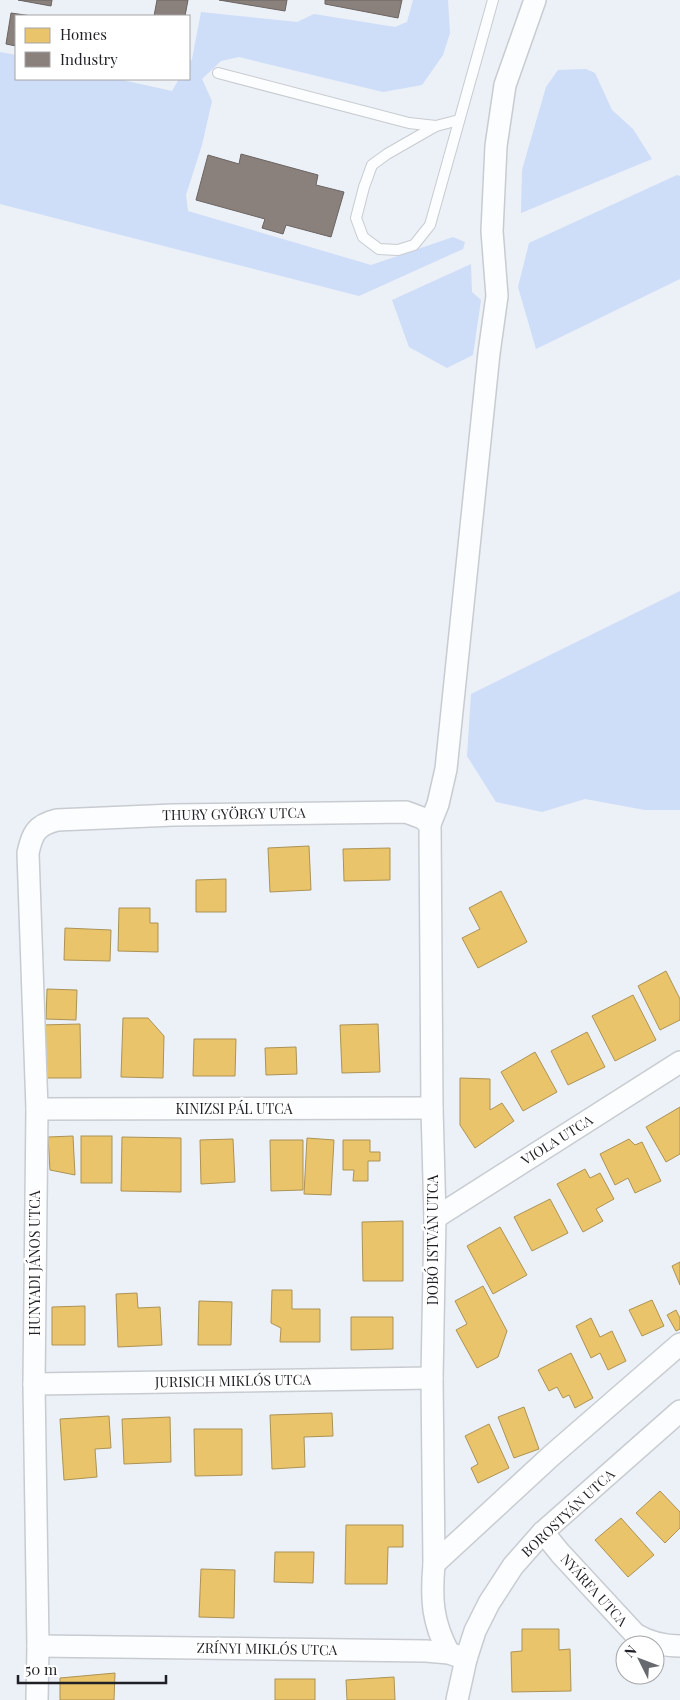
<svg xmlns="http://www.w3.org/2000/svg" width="680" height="1700" font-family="'Playfair Display',serif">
<rect width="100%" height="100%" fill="#ecf0f7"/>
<!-- green -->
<g fill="#ceddf8">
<path d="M413,0H448L450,33L443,55L422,85L383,92L239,57L221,61L202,79L212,101L202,145L186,195L188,211L371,265L453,237L465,242L463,249L359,296L0,204V52L16,55V79H118L172,91L179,79H189V64L192,59L201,12L297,22L314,14L395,27L407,22Z"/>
<path d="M586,69L595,73L612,110L633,129L652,159L521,213L522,170L546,87L558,70Z"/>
<path d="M677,175L680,176V279L536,349L518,287L529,243Z"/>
<path d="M471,264L472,292L481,300L473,355L447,368L409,347L392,300Z"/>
<path d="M680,591V810H645L585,799L542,812L496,802L467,756L471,694Z"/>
</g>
<!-- homes -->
<g fill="#e9c46a" stroke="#ac9355">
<path d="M309,846L311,890L270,892L268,848Z"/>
<path d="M390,848V880L344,881L343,849Z"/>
<path d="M226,879V912H196V880Z"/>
<path d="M501,891L527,942L478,968L462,938L480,929L469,908Z"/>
<path d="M119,908H150V923H158V952L118,951Z"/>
<path d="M65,928L111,930L110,961L64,960Z"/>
<path d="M666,971L680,999V1020L660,1030L638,986Z"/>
<path d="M47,989L77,990L76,1020L46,1019Z"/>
<path d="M633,995L656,1040L615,1061L592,1016Z"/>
<path d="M123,1018H148L164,1036L163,1078L121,1077Z"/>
<path d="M80,1024L81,1078H43L42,1025Z"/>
<path d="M378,1024L380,1072L342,1073L340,1025Z"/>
<path d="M587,1032L605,1067L568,1085L551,1051Z"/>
<path d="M194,1039H236L235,1076H193Z"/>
<path d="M296,1047L297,1074L266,1075L265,1048Z"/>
<path d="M535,1052L557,1092L523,1111L501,1072Z"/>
<path d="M460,1078L490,1079V1110L502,1103L514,1121L475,1148L460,1125Z"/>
<path d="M680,1107V1154L666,1162L646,1127Z"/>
<path d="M73,1136L75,1175L50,1170L48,1137Z"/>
<rect x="81" y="1136" width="31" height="47"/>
<path d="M122,1137L181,1138V1192L121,1191Z"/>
<path d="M307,1138L334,1140L331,1195L304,1194Z"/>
<path d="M233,1139L235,1182L201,1184L200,1140Z"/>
<path d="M629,1139L635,1145L642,1142L661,1181L635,1193L628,1178L615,1185L600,1154Z"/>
<path d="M270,1140H303V1190L271,1191Z"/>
<path d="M343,1140H370V1152H380V1161H368V1181H353L354,1170H343Z"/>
<path d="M585,1169L590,1178L600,1173L614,1199L596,1209L603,1221L583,1232L557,1184Z"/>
<path d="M550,1199L568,1233L532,1251L514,1217Z"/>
<path d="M403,1221V1281H363L362,1222Z"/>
<path d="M500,1227L527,1275L493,1294L467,1246Z"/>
<path d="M680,1262V1285L672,1266Z"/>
<path d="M483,1286L507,1331L498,1357L477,1368L456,1330L467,1324L455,1301Z"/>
<path d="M272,1290H292V1309H320V1342H280L281,1328L271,1323Z"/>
<path d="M137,1293L138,1308L160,1307L162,1345L118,1347L116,1294Z"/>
<path d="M652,1300L664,1326L642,1336L629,1310Z"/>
<path d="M199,1301L232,1302L231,1345H198Z"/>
<path d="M85,1306V1345H52V1307Z"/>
<path d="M676,1310L680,1318V1329L676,1331L667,1315Z"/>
<path d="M351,1317H393V1349L351,1350Z"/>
<path d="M591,1318L600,1337L612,1331L626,1361L608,1370L600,1353L591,1358L576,1326Z"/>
<path d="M571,1353L593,1398L575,1408L569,1395L563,1398L557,1387L549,1391L538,1370Z"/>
<path d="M524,1407L539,1449L514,1458L498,1417Z"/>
<path d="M332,1413L333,1436L304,1437L305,1467L272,1469L270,1415Z"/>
<path d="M109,1416L111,1448L95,1449L97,1477L64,1480L60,1419Z"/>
<path d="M170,1417L171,1462L124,1464L122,1419Z"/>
<path d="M489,1424L509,1468L478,1483L471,1468L478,1464L465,1436Z"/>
<path d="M194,1429H242V1475L195,1476Z"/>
<path d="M660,1491L680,1512V1528L665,1543L636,1513Z"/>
<path d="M621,1518L654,1555L628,1577L595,1540Z"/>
<path d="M346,1525H403V1547H388L387,1584H345Z"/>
<path d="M275,1552H314L313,1583L274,1582Z"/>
<path d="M201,1569L235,1570L234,1618L199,1617Z"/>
<path d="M522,1629H559V1650L570,1649L571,1691L512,1692L511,1652L522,1651Z"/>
<path d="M115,1673L114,1700H60V1678Z"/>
<path d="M394,1677L395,1700H347L346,1680Z"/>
<rect x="275" y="1679" width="40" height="21"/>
</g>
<!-- industry -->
<g fill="#8a817c" stroke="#6a6462">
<path d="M18,0H52L51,6Z"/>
<path d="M157,0H188L185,16H154Z"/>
<path d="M219,0H287L285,11Z"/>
<path d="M325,0H402L398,18L325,4Z"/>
<path d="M11,13L32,16H16V46L6,44Z"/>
<path d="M241,154L318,175L316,185L344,192L331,237L286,225L283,234L262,228L265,219L196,200L208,155L239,164Z"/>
</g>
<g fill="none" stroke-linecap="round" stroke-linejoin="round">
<defs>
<g id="lane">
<path d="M218,73L409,123L436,126L459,120"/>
<path d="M436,126L387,154L372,165L364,187L356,218L363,237L379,249L398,250L414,245L430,225L493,0"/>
</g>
<g id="street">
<path d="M37,1109L432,1108"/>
<path d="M435,1218L680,1062"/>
<path d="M34,1384L432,1378"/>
<path d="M543,1532L560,1553L635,1634C650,1643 663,1646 680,1646"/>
<path d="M434,1564L551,1456L680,1344"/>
<path d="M38,1646L426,1651L449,1653L466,1659"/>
<path d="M449,1653C432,1622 431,1599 434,1564L432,1378L435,1218L432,1108L430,824L438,804L446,769L489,353L497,296L492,231L496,146L505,85L535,0"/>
<path d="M37,1700L38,1646L34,1384L37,1109L28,853C32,834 36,825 57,820L173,815L406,812L422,818L430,824"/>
<path d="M457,1700L466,1659L475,1631L489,1603L513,1566L543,1532L680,1411"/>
</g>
</defs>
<!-- lane casing -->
<use href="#lane" stroke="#c8ccd1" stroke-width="12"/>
<!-- street casing -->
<use href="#street" stroke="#c8ccd1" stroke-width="24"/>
<!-- lane -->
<use href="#lane" stroke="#fcfdfe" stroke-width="10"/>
<!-- street -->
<use href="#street" stroke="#fcfdfe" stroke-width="21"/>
</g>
<g text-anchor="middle" stroke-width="5" stroke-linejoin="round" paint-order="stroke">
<!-- street labels -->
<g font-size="14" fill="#1e2025" stroke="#fff">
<text transform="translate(234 814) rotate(-1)" y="5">THURY GYÖRGY UTCA</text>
<text x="234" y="1114">KINIZSI PÁL UTCA</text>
<text transform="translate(557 1140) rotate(-32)" y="5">VIOLA UTCA</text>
<text transform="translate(433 1240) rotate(-90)" y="5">DOBÓ ISTVÁN UTCA</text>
<text transform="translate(35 1263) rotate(-90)" y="5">HUNYADI JÁNOS UTCA</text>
<text transform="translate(233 1381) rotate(-1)" y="5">JURISICH MIKLÓS UTCA</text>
<text transform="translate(568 1513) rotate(-43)" y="5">BOROSTYÁN UTCA</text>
<text transform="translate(594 1590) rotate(48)" y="5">NYÁRFA UTCA</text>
<text transform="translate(267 1649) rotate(1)" y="5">ZRÍNYI MIKLÓS UTCA</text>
</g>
</g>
<!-- legend -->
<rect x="15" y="15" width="175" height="65" fill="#ffffff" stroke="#a5a6a8"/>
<rect x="25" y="28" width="25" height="15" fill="#e9c46a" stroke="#a5a6a8"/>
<text x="60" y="40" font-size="15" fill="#1e2025">Homes</text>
<rect x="25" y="52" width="25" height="15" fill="#8a817c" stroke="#a5a6a8"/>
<text x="60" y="65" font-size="15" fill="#1e2025">Industry</text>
<!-- north arrow -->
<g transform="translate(640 1660) rotate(312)"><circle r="24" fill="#ffffff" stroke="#a5a6a8"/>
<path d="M0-4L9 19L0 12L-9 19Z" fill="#66696e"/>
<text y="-8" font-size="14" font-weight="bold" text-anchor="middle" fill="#1e2025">N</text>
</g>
<!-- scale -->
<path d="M18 1675v8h148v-8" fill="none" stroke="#1e2025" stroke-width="2.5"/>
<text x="25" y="1675" font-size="15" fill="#1e2025" stroke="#ffffff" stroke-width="4" paint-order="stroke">50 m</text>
</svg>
